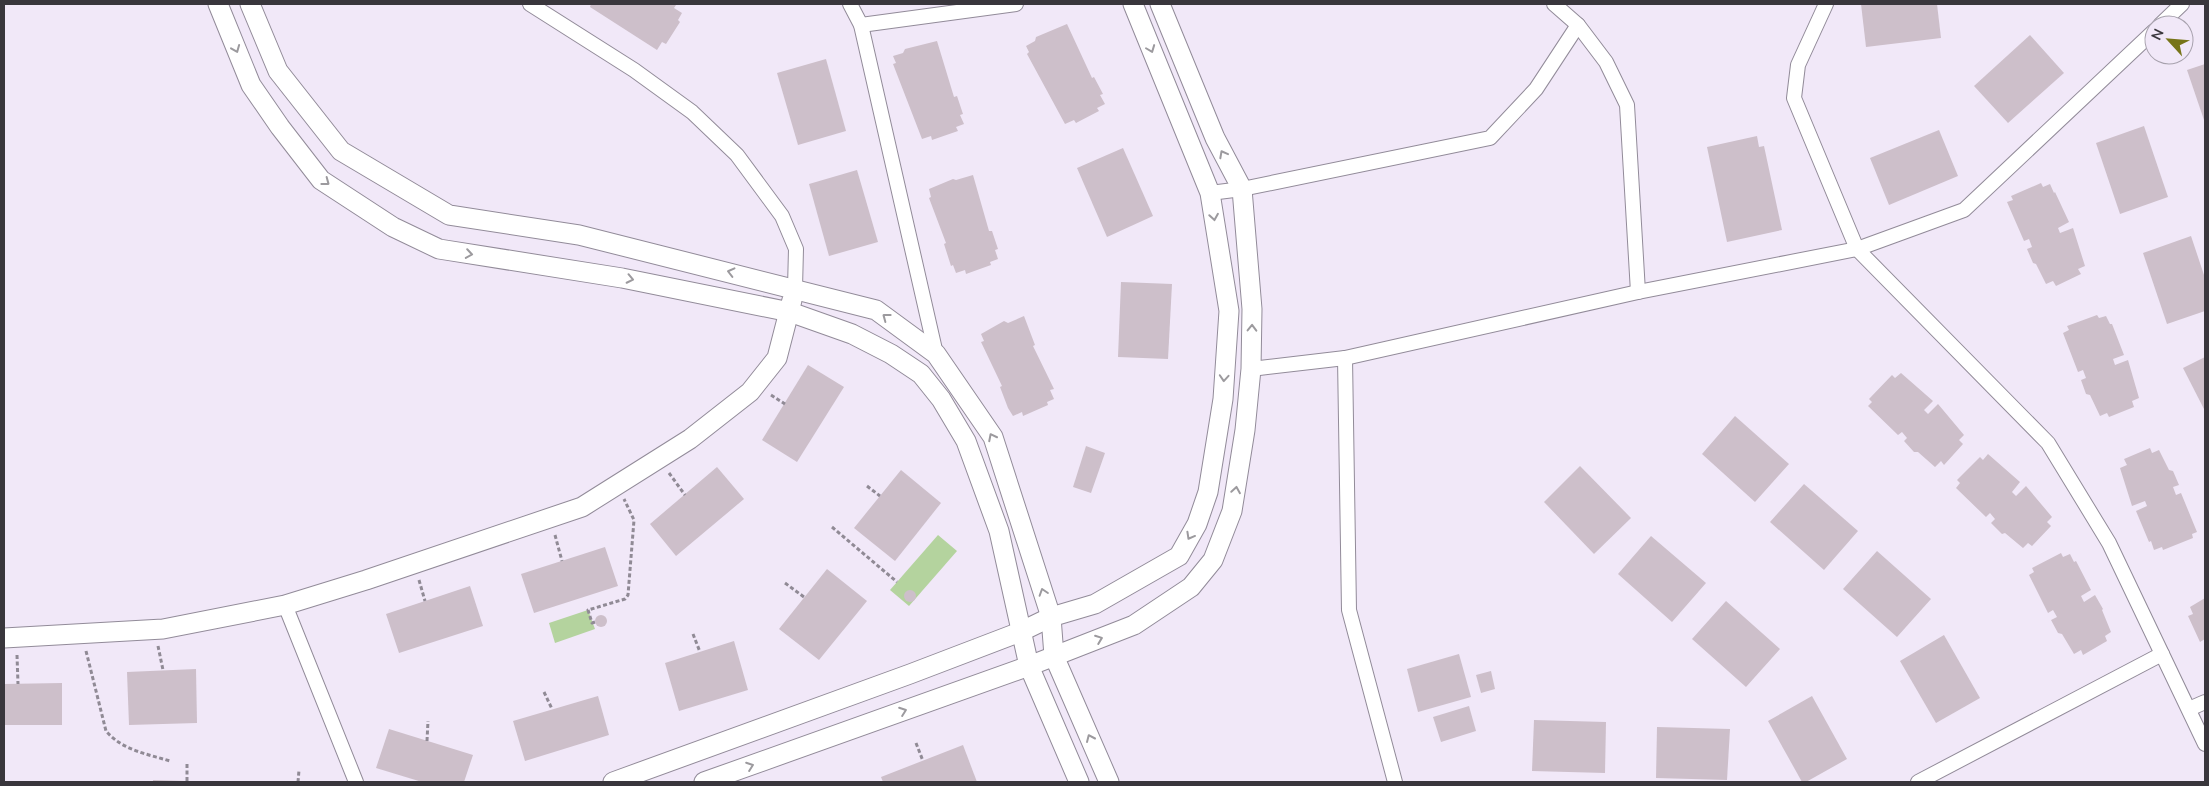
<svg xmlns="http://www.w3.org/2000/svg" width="2209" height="786" font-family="'Nunito Sans',sans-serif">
<rect width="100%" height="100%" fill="#f1e8f8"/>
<!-- green -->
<g fill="#b4d39e">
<path d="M938,535L957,551L909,606L890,590Z"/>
<path d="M588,610L595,629L555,643L549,623Z"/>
</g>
<!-- building -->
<g fill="#cdbfca">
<path d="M591,4H674L676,5L674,8L682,13L678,20L680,22L666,44L662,42L657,50L590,7Z"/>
<path d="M1861,4H1937L1941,38L1866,47Z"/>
<path d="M1067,24L1092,78L1094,77L1103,94L1100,95L1105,104L1097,108L1099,111L1076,123L1074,120L1065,124L1027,54L1029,52L1026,46L1035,41L1036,37Z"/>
<path d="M2030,35L2064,73L2008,123L1974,86Z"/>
<path d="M937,41L954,97L957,96L963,114L960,115L964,124L956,127L958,131L932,140L931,136L922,139L893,64L896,63L893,56L903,53L905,49Z"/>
<path d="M826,59L846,131L798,145L777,73Z"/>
<path d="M2205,64V123L2187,70Z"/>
<path d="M2144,126L2168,197L2120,214L2096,143Z"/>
<path d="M1939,130L1958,176L1889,205L1870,158Z"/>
<path d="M1757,136L1759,147L1764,146L1782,230L1727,242L1707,147Z"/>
<path d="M1123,148L1153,216L1107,237L1077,168Z"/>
<path d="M857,170L878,242L829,256L809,184Z"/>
<path d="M973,175L989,231H992L998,249L995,250L998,259L990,262L991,265L966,274L965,270L956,273L953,265L951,266L944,244L946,243L929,198L931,197L929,189L953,179L956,180Z"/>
<path d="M2041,183L2043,187L2050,184L2054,193L2055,192L2069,222L2058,228L2060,233L2073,228L2085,266L2078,269L2081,274L2056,286L2053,281L2046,284L2036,264L2033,263L2027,249L2032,247L2029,239L2024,241L2007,202L2013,200L2011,196Z"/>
<path d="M2191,236L2205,278V311L2167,324L2143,253Z"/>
<path d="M1121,282L1172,284L1168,359L1118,357Z"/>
<path d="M2097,315L2099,318L2106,316L2110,324H2112L2124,355L2113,359L2115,365L2128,360L2139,398L2132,401L2134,407L2109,417L2107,413L2100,416L2090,395L2086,394L2081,380L2086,378L2083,370L2078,372L2063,333L2069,330L2067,326Z"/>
<path d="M1024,316L1035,345L1033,346L1054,389L1050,390L1054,399L1047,402L1048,405L1023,416L1022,412L1013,416L1008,408L1000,387L1002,386L981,342L984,341L981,334L1004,321L1008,323Z"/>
<path d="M2205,357V411L2183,368Z"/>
<path d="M808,365L844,387L797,462L762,440Z"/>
<path d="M1901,373L1933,401L1924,410L1928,414L1938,404L1964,435L1959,440L1963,444L1944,465L1941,461L1935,467L1918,452H1914L1904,441L1907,438L1902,432L1898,435L1868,406L1872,402L1869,399L1892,375L1895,378Z"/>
<path d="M1735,416L1789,464L1755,502L1702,454Z"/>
<path d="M1086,446L1105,453L1091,493L1073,487Z"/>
<path d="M2150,448L2152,453L2159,450L2169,470L2173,471L2179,485L2173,487L2176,495L2181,493L2197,532L2192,534L2193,538L2163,550L2162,547L2154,550L2151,541L2149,542L2136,511L2147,506L2145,501L2132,506L2120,468L2127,465L2124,459Z"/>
<path d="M1988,454L2020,482L2012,492L2016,496L2026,486L2052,517L2047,522L2051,526L2032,546L2028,543L2023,548L2005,533L2002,534L1991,523L1995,519L1990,513L1986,517L1956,488L1960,483L1957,480L1980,457L1983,460Z"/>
<path d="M1580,466L1631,518L1594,554L1544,502Z"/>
<path d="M717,467L744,499L676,556L650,524Z"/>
<path d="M901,470L941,503L895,561L854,528Z"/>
<path d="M1804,484L1858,531L1824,570L1770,522Z"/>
<path d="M1651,536L1706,583L1672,622L1618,574Z"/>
<path d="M605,547L618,586L534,613L521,574Z"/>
<path d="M1877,551L1931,599L1897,637L1843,589Z"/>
<path d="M2061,553L2063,557L2070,554L2074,562L2076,561L2091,590L2081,596L2084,602L2095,595L2103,609L2102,610L2111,632L2105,636L2107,641L2083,655L2081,650L2074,654L2062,634L2058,633L2051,620L2057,617L2053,610L2048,613L2029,575L2034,572L2032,568Z"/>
<path d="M827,569L867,601L819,660L779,629Z"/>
<path d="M470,586L483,626L399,653L386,614Z"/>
<circle cx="910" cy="596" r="6"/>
<path d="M2205,598V639L2200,642L2188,616L2193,614L2190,607Z"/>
<path d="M1726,601L1780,649L1746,687L1692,639Z"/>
<circle cx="601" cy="621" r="6"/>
<path d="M1944,635L1980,698L1936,723L1900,661Z"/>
<path d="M734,641L748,690L679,711L665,663Z"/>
<path d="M1459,654L1471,697L1418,712L1407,669Z"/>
<path d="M196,669L197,723L129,725L127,672Z"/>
<path d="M1491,671L1495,689L1481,693L1476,675Z"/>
<path d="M62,683V725H4V684Z"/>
<path d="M598,696L609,735L525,761L513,721Z"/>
<path d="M1812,696L1847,759L1806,782H1802L1768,721Z"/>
<path d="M1469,706L1476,731L1441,742L1433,717Z"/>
<path d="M1534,720L1606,722L1605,773L1532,771Z"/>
<path d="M1657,727L1730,729L1727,780L1656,778Z"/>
<path d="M389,729L473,755L464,782H422L376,768Z"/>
<path d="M963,745L977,782H883L881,777Z"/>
<path d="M153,780L187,781V782H153Z"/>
</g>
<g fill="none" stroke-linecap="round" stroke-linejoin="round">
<defs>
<g id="street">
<path d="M530,4L634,70L692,112L737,155L782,216L796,249L795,288"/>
<path d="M850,4L861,25L936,354"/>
<path d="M1554,4L1578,25L1606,62L1627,105L1638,292"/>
<path d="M1826,4L1798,65L1794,98L1857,249L2048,443L2109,543L2205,744"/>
<path d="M861,25L1016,4"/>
<path d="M2160,25L2182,4"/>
<path d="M1210,193L1242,189L1490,138L1536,89L1578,25"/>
<path d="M1345,358L1349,610L1395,782"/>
<path d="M1251,369L1345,358L1638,292L1857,249L1964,210L2154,31"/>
<path d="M285,605L356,782"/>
<path d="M2189,709L2205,702"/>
<path d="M1918,782L2162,654"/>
</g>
<g id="secondary">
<path d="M218,4L251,85L280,127L321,180L393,227L439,249L622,278L790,312L852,334L891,354L921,374L941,399L966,441L999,531L1029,666L1079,782"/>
<path d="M250,4L278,71L341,151L449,215L579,235L876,310L936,354L993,437L1051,617L1054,656L1109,782"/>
<path d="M4,638L163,629L285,605L366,580L582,507L690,439L750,392L777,358L792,300"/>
<path d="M613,782L910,674L1020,632L1051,617L1095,604L1179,556L1197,524L1208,492L1223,399L1229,311L1210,193L1133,4"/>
<path d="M704,782L1029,666L1134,625L1191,587L1213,560L1232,511L1245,430L1251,369L1252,309L1242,189L1215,138L1160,4"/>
</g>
</defs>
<!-- street casing -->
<use href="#street" stroke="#928b99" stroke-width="16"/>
<!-- secondary casing -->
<use href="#secondary" stroke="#928b99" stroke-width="21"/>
<!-- path -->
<g stroke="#908a95" stroke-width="3" stroke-dasharray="4 2.5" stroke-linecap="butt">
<path d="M771,395L785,404"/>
<path d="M669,473L685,495"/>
<path d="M867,486L880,496"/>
<path d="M832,527L897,582"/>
<path d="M555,535L562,561"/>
<path d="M419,580L425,601"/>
<path d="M785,583L804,597"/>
<path d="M595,622L592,623L588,610L625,599L628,595L634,520L624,499"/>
<path d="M693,634L700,652"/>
<path d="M158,646L163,670"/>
<path d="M86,651L106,731C122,750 147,754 170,761"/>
<path d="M17,655L18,684"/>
<path d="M544,692L552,709"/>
<path d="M427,741L428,721"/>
<path d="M916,743L923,761"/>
<path d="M187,781V762"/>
<path d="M298,782L299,770"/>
</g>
<!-- street -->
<use href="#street" stroke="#fff" stroke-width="14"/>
<!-- secondary -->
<use href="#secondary" stroke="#fff" stroke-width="19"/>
</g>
<!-- one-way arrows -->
<defs><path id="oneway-chevron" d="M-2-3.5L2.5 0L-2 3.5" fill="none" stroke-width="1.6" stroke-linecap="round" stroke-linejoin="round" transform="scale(1.25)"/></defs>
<g stroke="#9c9a9e">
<use href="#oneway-chevron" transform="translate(236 49) rotate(68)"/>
<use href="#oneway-chevron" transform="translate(1151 49) rotate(69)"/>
<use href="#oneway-chevron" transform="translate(1223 154) rotate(-118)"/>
<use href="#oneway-chevron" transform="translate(326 182) rotate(37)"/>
<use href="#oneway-chevron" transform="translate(1214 217) rotate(81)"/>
<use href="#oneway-chevron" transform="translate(469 254) rotate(9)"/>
<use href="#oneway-chevron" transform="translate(731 272) rotate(-166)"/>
<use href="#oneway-chevron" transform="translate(630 279) rotate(12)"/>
<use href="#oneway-chevron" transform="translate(886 317) rotate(-143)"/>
<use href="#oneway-chevron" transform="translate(1252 328) rotate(-89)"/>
<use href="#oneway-chevron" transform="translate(1224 378) rotate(94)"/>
<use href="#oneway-chevron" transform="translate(992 437) rotate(-117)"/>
<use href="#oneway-chevron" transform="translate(1236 490) rotate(-81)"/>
<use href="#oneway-chevron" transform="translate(1190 536) rotate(119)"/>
<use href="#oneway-chevron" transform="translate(1043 592) rotate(-108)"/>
<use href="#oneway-chevron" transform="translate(1099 639) rotate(-21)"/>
<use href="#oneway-chevron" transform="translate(903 711) rotate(-20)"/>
<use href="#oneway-chevron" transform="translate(1090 738) rotate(-114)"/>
<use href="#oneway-chevron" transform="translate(750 766) rotate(-20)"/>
</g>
<!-- border -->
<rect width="2209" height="786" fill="none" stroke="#39363c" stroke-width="10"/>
<!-- north arrow -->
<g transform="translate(2169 40) rotate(296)"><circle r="24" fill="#f1e8f8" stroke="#a7a1ad"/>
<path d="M0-4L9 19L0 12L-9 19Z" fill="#777418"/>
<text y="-8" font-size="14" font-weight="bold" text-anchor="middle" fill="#39363c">N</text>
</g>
</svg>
